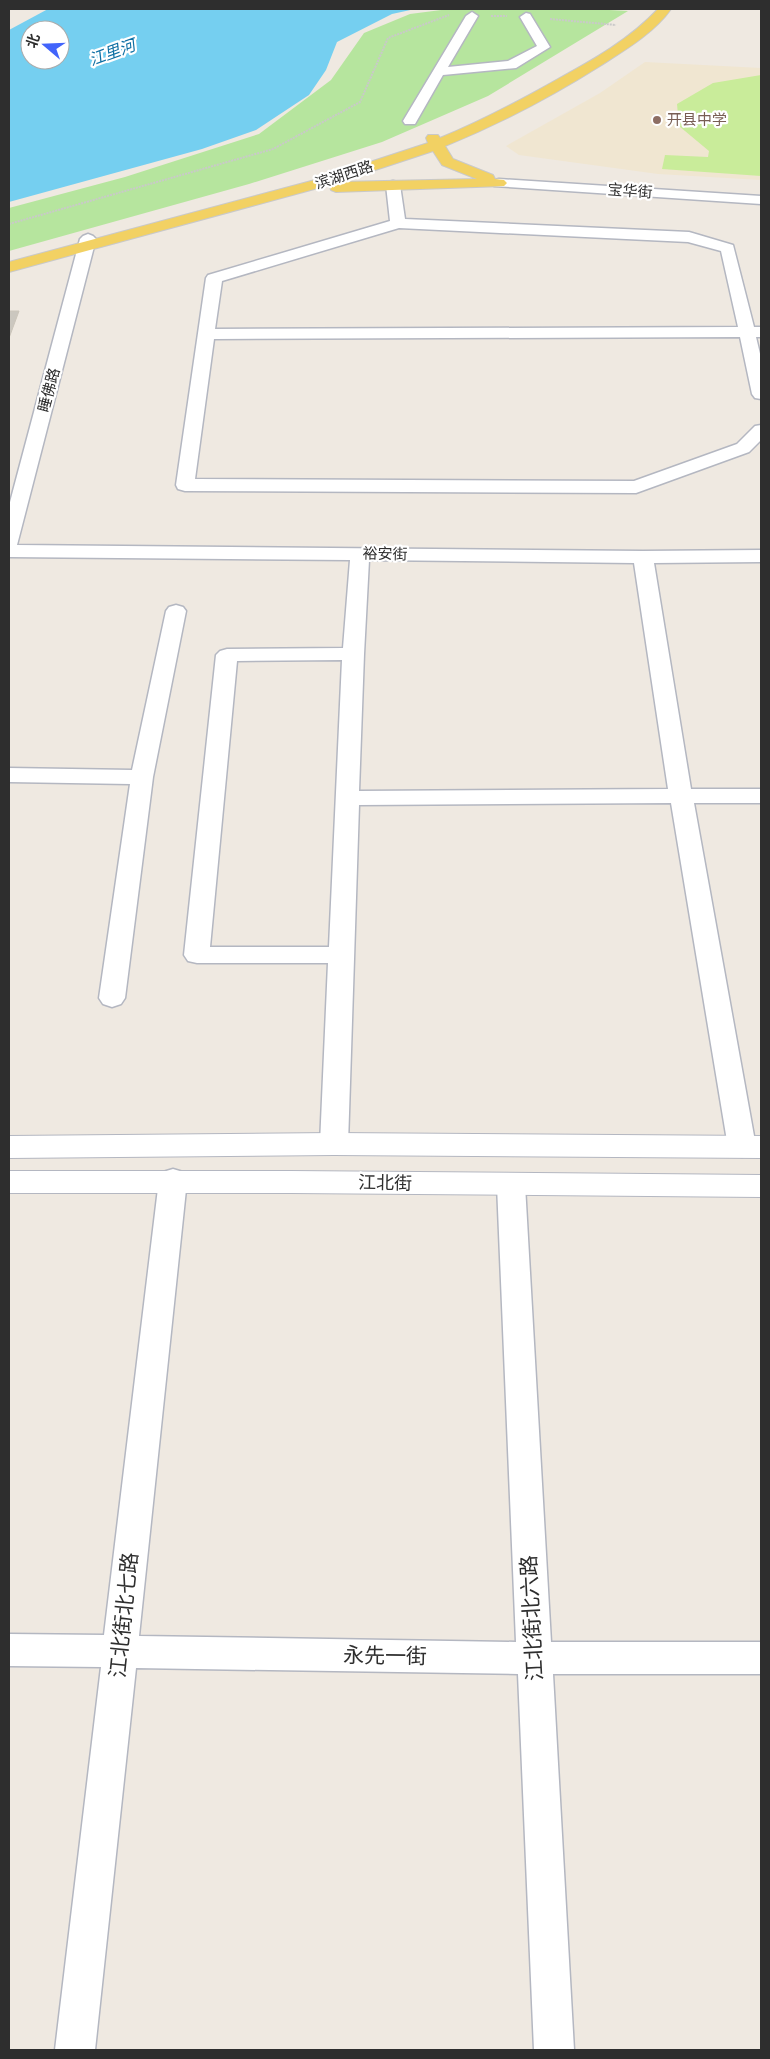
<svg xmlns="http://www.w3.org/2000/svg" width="770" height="2059" font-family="Cabin,'Noto Sans SC',sans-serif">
<rect width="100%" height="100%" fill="#efe9e1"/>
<!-- education -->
<path fill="#f0e6d1" d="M645,62L761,68V180L658,174L519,155L506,146L600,93Z"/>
<!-- green -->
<path fill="#b6e59e" d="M449,9H591L628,11L488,96L382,142L249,184L9,251V208L125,177L259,134L331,80L364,33L410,14Z"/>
<!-- pitch -->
<path fill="#c9ec9a" d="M761,75V176L662,169L665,155L708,157L709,151L679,126L677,104L713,83Z"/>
<!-- water -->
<path fill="#75cff0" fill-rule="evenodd" d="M48,9H415L392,14L337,42L326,70L309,95L256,130L202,149L9,202V30ZM30,30H60V60H30Z"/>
<!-- building -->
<path fill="#cbc7bf" stroke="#cbc5ba" d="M9,311H19L9,338Z"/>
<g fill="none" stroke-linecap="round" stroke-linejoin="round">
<defs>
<g id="street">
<path d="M472,12L478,16L448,67L508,61L537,46L520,17L526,13L530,14L550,47L516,68L443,75L415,124H405L403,121L466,16Z"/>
<path d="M499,179L761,196V204L494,186L492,183L494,180Z"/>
<path d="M393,181L398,182L400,185L405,219L689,232L733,245L754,327H761V337H756L761,358V399L755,398L752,394L740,337L214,339L195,479L634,481L737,444L755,426L761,425V440L749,452L636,493L185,491L178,489L176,485L206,278L208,275L390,221L386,185L388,182ZM399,228L688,242L721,251L738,327L215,329L222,281Z"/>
<path d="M88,234L93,236L96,239L17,545L643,551L761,550V562L654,563L691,789H761V803H694L756,1147L752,1154L742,1157L732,1154L728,1147L671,803L359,805L348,1144L344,1151L334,1154L324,1151L320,1144L328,963H197L188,961L184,955L216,655L220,651L227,649L343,648L350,560L9,557V506L80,239L83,236ZM369,560L634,563L668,789L359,791L364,654ZM342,660L329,947H210L237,661Z"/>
<path d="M176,605L183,607L186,611L153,777L125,998L121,1004L112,1007L103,1004L99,998L130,784L9,782V768L132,770L166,611L169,607Z"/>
<path d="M173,1169L183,1172L187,1180L139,1636L516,1642L497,1185L501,1177L511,1174L521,1177L525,1185L551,1642H761V1674H553L574,2050H534L518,1674L136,1668L95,2050H55L101,1667L9,1666V1634L104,1635L159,1180L163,1172Z"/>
</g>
<g id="secondary">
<path d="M334,1133L761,1136V1158L334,1155L9,1158V1136Z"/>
<path d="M9,1171H291L761,1175V1197L291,1193H9Z"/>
</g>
<path id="primary" d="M658,9H671C654,33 625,50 600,66C551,97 499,124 445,146L453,159L493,175L495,179L504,180L507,183L504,186L336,192L331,190L329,185L9,272V262L315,180L428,143L426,138L428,135H438L440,138C481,121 519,101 558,79C593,60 630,39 658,9ZM433,151L442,165L477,179L339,182Z"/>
</defs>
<!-- street casing -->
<use href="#street" stroke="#b4b7c1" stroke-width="3"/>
<!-- secondary casing -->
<use href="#secondary" stroke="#b4b7c1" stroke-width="2"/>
<!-- primary casing -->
<use href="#primary" stroke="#c9c9c9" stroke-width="2"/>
<!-- path -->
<g stroke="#c9c9c9" stroke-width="2" stroke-dasharray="2 1" stroke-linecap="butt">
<path d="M491,16H507"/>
<path d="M550,19L616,25"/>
<path d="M9,224L273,149L360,102L388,38L449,15"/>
</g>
<!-- street -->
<use href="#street" fill="#fff" fill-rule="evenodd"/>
<!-- secondary -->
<use href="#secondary" fill="#fff" fill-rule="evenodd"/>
<!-- primary -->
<use href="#primary" fill="#f2d163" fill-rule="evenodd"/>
</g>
<!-- markers -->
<circle fill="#8d6e63" stroke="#fff" stroke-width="2" cx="657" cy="120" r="5"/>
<g text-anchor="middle" stroke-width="4.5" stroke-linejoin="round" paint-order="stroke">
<!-- far-education labels -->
<g font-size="15" fill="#785e54" stroke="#fff" text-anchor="start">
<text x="667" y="125">开县中学</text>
</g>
<!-- far-street labels -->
<g font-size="15" fill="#2e2e2e" stroke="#fff">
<text transform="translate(344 175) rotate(-18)" y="5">滨湖西路</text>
<text transform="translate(630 191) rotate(4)" y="5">宝华街</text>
<text transform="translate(49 390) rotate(-75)" y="5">睡佛路</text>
<text transform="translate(385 554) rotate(1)" y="5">裕安街</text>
</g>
<!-- far-water labels -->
<g font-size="16" font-style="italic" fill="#0d6fa3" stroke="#fff">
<text transform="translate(112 52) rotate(-20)" y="6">江里河</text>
</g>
<!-- street labels -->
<g font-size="18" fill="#2e2e2e" stroke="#fff">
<text transform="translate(385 1183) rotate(1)" y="6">江北街</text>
</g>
<!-- near-street labels -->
<g font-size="21" fill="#2e2e2e" stroke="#fff">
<text transform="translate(124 1615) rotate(-84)" y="7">江北街北七路</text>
<text transform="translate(532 1618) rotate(-93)" y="7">江北街北六路</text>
<text transform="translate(385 1656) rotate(1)" y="7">永先一街</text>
</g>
</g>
<!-- border -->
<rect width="770" height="2059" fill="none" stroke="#2e2e2e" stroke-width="20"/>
<!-- north arrow -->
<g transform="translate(45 45) rotate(289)"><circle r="24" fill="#ffffff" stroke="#ababab"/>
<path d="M0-4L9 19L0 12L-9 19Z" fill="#4264fb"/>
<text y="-8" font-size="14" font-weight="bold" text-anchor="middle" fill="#2e2e2e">北</text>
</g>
</svg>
